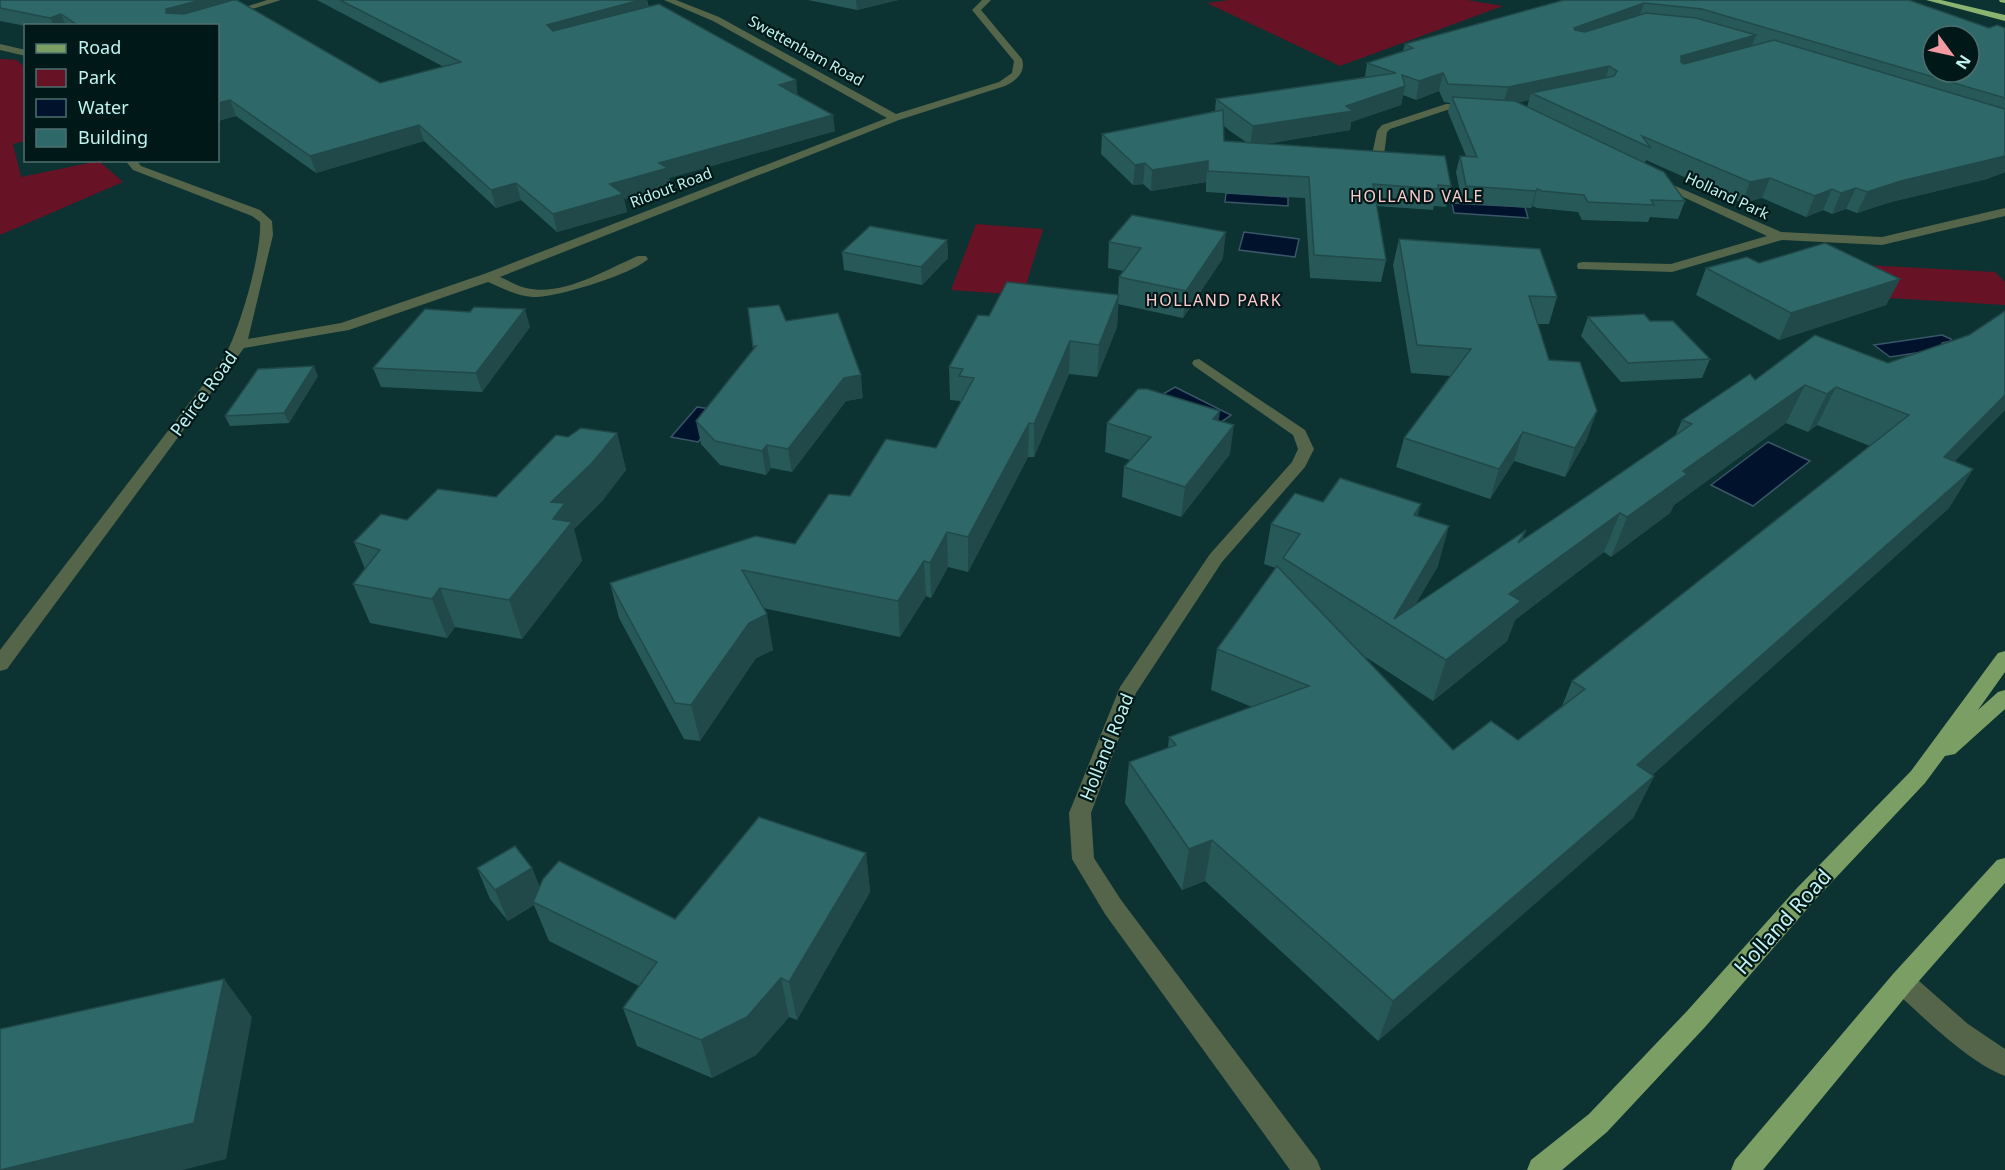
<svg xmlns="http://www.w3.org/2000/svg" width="2005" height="1170" font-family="'Noto Sans',sans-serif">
<rect width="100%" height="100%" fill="#0c3232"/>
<!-- green -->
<g fill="#681325">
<path d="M1229,0H1467L1503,6L1340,66L1207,3Z"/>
<path d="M0,59L17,60L25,68V141L13,144L21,177L99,161L123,182L0,235Z"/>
<path d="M976,224L1043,229L1023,295L951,290Z"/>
<path d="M1847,264L1995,272L2005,282V305L1872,297Z"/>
</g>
<!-- water -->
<g fill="#00122c" stroke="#3a5667" stroke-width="1.5">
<path d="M1226,193L1288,197V206L1225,202Z"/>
<path d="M1452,203L1525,207L1528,218L1454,213Z"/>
<path d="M1244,232L1299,239L1295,257L1239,250Z"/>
<path d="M1942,335L1951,339V341L1942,343V349L1890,357L1874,345Z"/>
<path d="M1175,387L1231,415L1214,427L1158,397Z"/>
<path d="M697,407L724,411L698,442L671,437Z"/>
<path d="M1768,442L1810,461L1753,506L1711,485Z"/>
</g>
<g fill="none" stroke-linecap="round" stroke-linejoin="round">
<!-- street -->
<g fill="#54654a" fill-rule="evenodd">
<path d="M267,0H281L227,17L223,14Z"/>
<path d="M664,0H676L719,17L896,114L999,82L1012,73L1014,61L972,10L982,0H991L981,10L1022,59C1026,72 1017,80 1005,86L899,120L500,277C509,281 517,286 526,288C562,297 605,270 638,256H646L648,259C633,274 556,298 533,297C517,296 502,288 488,282L349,330L244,348L7,669L0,671V650L223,359C239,333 262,253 260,222L252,216L133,170L125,160H136L141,166L260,210L272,221L273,235L248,339L341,323L484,274L887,118L713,21Z"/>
<path d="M0,44L26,50V56L0,50Z"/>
<path d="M1446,104L1474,105L1479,108L1474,111L1447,110L1390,129L1387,132L1384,155L1378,158L1374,157L1372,155L1377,131L1382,125Z"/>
<path d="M1657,178L1781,232L1882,237L2005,208V216L1882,245L1782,240L1672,272L1578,269L1577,266L1578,263L1583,262L1671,264L1767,236L1653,183L1651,181Z"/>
<path d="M1199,359L1305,430L1314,449L1305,467L1222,562L1136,693L1091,813L1094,858L1121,900L1317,1160L1321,1170H1290L1105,914L1072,859L1069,813L1120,687L1210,554L1292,462L1298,449L1293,435L1194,366L1192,363L1194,360Z"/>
<path d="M1902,971L1911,974L1968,1024L2005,1049V1076C1966,1061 1924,1017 1893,990L1890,982L1893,974Z"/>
</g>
<!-- primary -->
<g fill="#7b9e65" fill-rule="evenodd">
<path d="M2005,651V672L1978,710L1998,692L2005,690V709L1955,754L1945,756L1925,783L1813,902L1706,1026L1607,1132L1562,1170H1527L1531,1160L1589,1114L1688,1010L1797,888L1911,771L1998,653Z"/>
<path d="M2005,858V883L1911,990L1763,1170H1731L1735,1160L1893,974L1997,860Z"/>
</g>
<!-- highway -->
<g fill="#8ab470" fill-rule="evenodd">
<path d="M1926,0H1941L2005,15V21Z"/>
<path d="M1999,0H2005V3L2000,2Z"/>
</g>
</g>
<!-- wall -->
<g fill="#285959" fill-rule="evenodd">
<path d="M0,0H228L229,1L380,83L444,67L317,0H647L649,7L797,95L835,131L669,178L671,186L624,199L627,212L557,232L521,200L496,208L424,141L316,173L236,116L218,121V26H26L0,21Z"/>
<path d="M808,0H898L857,10Z"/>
<path d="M1564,0H1909L1989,28H2005V172L1987,179L1891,202L1857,213L1846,209L1832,214L1823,210L1806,217L1762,198L1742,203L1646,160L1645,163L1685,201L1678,219L1650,217L1648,222L1582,220L1578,212L1537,208L1533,206L1531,208L1462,203L1456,172L1460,156H1466L1448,112L1450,103L1444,102L1439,91L1416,100L1403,95L1401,105L1351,122L1350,130L1265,144L1451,186L1446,207L1434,206L1433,210L1376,206L1386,260L1381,282L1310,278L1305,198L1206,192V182L1151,191L1143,184L1133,185L1101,154L1102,134L1215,111L1216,99L1365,77L1367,63L1403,51L1405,44ZM1529,100L1527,107L1517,103ZM1224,126L1230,131L1246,142L1224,141Z"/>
<path d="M1399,239L1557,297L1549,324H1538L1549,360L1587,439L1565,477L1514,461L1490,499L1396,467L1404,438L1450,376L1411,373L1393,265Z"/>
<path d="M947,240L948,258L922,285L844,270L842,252Z"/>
<path d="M1109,242L1223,258L1183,318L1118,304L1117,327L1097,377L1069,374L1034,457H1028L968,572L948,567L931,598L926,596L900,637L763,608L773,650L756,658L700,741L684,739L619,618L610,583L795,544L936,448L960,403V401L950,400L949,367L989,316L1118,295L1119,277L1123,271L1108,268Z"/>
<path d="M1759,263L1900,279L1886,305L1779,340L1696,295L1706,268Z"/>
<path d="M2005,311V410L1954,461L1973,469L1949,508L1652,775L1654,776L1633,818L1378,1041L1205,881L1182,890L1125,803L1129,762L1168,748L1169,737L1252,707L1211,690L1217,649L1276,568L1264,564L1271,524L1323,502L1418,516L1438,566L1415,605L1526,530L1522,540L1675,436L1682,420L1755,380L1888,363L1969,335ZM1786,423L1808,432L1817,425L1870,446L1572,681L1562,706L1518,740L1453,750L1364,656L1433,701L1507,641L1515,620L1604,552L1611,557L1670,513L1674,505Z"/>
<path d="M1588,317L1650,321L1710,359L1702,378L1621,382L1581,336Z"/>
<path d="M786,321L863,398L846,401L792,472L771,468L766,475L720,465L701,444L696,421L753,350Z"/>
<path d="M530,327L482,392L381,387L373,368Z"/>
<path d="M318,376L289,423L230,426L225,416Z"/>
<path d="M1218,421L1230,454L1181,517L1122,497L1124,467L1130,460L1105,452L1107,423Z"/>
<path d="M617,433L626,470L602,501L574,529L582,561L522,639L455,627L447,638L370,623L353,584L365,569L354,542L407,520L496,497L568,437Z"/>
<path d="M866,853L870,892L797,1020L789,1017L756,1055L712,1078L637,1046L623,1008L639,986L549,941L534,905L508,921L490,899L477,868H532L540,888L675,919Z"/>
</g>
<!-- shaded-wall -->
<g fill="#214949">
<path d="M201,0H228L231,8L172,24L166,13V9Z"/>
<path d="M640,0H647L649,12L550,40L547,25Z"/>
<path d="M856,0H898L857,10Z"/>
<path d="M1644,3L1638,20L1569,45L1574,28Z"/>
<path d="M61,14L66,26H54L50,18Z"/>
<path d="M1756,35L1749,53L1675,75L1681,56Z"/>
<path d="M1609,66L1604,85L1531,93L1529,100L1503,106L1508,87Z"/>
<path d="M1443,73L1439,91L1416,100L1419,81Z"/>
<path d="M796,80L798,96L779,85Z"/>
<path d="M1405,86L1401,105L1351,122L1350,130L1250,146L1253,126L1346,106Z"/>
<path d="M230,100L236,116L218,121V103Z"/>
<path d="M833,115L835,131L669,178L671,186L624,199L627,212L557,232L553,214L610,184L659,163Z"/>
<path d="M419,125L424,141L316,173L310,156Z"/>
<path d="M2005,156V172L1987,179L1891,202L1857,213L1867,192L1901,181Z"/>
<path d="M1208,161L1206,182L1151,191L1152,170Z"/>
<path d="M1145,163L1143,184L1133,185L1135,165Z"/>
<path d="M1770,178L1762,198L1742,203L1750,182Z"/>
<path d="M516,183L521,200L496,208L491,190Z"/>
<path d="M1856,188L1846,209L1832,214L1841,193Z"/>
<path d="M1537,189L1533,206L1531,208L1536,191Z"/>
<path d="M1832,189L1823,210L1806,217L1815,196Z"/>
<path d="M1226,232L1223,258L1183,318L1186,291Z"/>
<path d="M947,240L948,258L922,285L921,267Z"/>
<path d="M1900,279L1886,305L1779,340L1791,313Z"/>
<path d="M1119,295L1117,327L1097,377L1099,345Z"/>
<path d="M525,309L530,327L482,392L476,373Z"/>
<path d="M1070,341L1069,374L1034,457V424Z"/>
<path d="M314,366L318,376L289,423L284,413Z"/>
<path d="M861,375L863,398L846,401L792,472L788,449L844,378Z"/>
<path d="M1805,385L1786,423L1674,505L1670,513L1611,557L1627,517L1683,471Z"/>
<path d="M1836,387L1817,425L1808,432L1827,394Z"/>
<path d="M2005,395V410L1921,496L1944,457Z"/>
<path d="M1220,411L1216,440L1213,419Z"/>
<path d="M1597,411L1587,439L1565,477L1575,448Z"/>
<path d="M1029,423L1028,457L968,572V537Z"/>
<path d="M1234,425L1230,454L1181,517L1185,487Z"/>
<path d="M1523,432L1514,461L1490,499L1499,469Z"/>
<path d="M617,433L626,470L602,501L574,529L582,561L522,639L509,600L553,519L551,502Z"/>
<path d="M767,445L771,468L766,475L762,451Z"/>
<path d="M1973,469L1949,508L1617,807L1637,765Z"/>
<path d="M1421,504L1410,544L1414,515Z"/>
<path d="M1620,513L1604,552L1515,620L1507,641L1433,701L1446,660L1509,594Z"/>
<path d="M1449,526L1438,566L1400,631L1394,619Z"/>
<path d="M947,532L948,567L931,598L930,563Z"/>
<path d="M924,561L926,596L900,637L898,601Z"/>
<path d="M440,588L455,627L447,638L432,599Z"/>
<path d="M767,614L773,650L756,658L700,741L691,705L749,623Z"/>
<path d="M1654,776L1633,818L1378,1041L1393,1001Z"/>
<path d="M1212,840L1205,881L1182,890L1189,849Z"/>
<path d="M866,853L870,892L797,1020L789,982Z"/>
<path d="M532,868L544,899L533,902L534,905L508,921L495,890Z"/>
<path d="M781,978L789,1017L756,1055L712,1078L701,1040Z"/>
<path d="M224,979L252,1017L226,1159L183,1170H0Z"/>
</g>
<!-- building -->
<g fill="#2f6868" stroke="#214949" stroke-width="1.5" fill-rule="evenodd">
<path d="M0,0H201L166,9V13L184,14L233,0H237L380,83L461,62L340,0H640L547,25L553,31L659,4L796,80L779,85L833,115L659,163L668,168L610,184L623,194L553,214L516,183L491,190L419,125L310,156L230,100L218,103V26H79L61,14L50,18L0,8Z"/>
<path d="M1564,0H1909L1989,28L1997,25L2005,28V98L1702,9L1644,3L1574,28L1575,30L1585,32L1646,13L1696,18L1756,35L1681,56V62L1684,64L1774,40L2005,109V156L1901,181L1867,192L1856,188L1841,193L1832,189L1815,196L1770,178L1750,182L1642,136L1651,148L1531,93L1614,76L1617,71L1609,66L1508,87L1448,84L1443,73L1419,81L1402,75L1405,86L1346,106L1353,111L1253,126L1216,99L1396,73L1367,63L1413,48L1405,44ZM1933,36H1969V72H1933Z"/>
<path d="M1452,97L1515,101L1664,172L1685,201L1651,200L1654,205L1588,202L1584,195L1542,191L1537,189L1536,191L1466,186L1460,156L1477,157Z"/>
<path d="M1223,110L1224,141L1445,156L1451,186L1438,185V189L1373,184L1386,260L1314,255L1309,177L1208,171V161L1152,170L1145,163L1135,165L1102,134Z"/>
<path d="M1132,215L1226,232L1186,291L1119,277L1141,248L1109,242Z"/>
<path d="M870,226L947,240L921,267L842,252Z"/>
<path d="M1399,239L1540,249L1557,297L1529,296L1549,360L1580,362L1597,411L1575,448L1523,432L1499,469L1404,438L1471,349L1417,345Z"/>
<path d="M1825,243L1900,279L1791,313L1706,268L1747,257L1759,263Z"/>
<path d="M1007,282L1119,295L1099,345L1070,341L1034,424L1029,423L968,537L947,532L930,563L924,561L898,601L742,570L767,614L749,623L691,705L675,703L610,583L756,536L795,544L829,494L850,496L886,439L936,448L974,378L959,376L963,369L949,367L978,315L989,316Z"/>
<path d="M779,305L786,321L838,313L861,375L844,378L788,449L767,445L762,451L715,441L696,421L756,346L753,347L748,308Z"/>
<path d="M474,307L525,309L476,373L373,368L425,309L470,312Z"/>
<path d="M2005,311V395L1944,457L1973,469L1637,765L1654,776L1393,1001L1212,840L1189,849L1129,762L1176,745L1169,737L1309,686L1217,649L1277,566L1453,750L1491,721L1518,740L1585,689L1572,681L1909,415L1836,387L1827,394L1805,385L1683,471L1687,474L1627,517L1620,513L1509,594L1521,601L1446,660L1283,558L1300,534L1271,524L1295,493L1323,502L1340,478L1421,504L1414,515L1449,526L1394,619L1526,530L1518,543L1558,516L1692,424L1682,420L1750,374L1755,380L1815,335L1888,363L1969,335Z"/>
<path d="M1644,314L1650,321H1673L1710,359L1628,363L1588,317Z"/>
<path d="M314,366L284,413L225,416L258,369Z"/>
<path d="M1138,389H1147L1220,411L1213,419L1234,425L1185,487L1124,467L1151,437L1107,423Z"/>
<path d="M581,428L617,433L592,463L551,502L565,503L553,519L572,522L509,600L440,588L432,599L353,584L380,550L354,542L381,514L407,520L438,489L496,497L556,435L568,437Z"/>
<path d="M759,817L866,853L789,982L781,978L747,1017L701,1040L623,1008L657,962L533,902L543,879L559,861L675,919Z"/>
<path d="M515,846L532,868L495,890L477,868Z"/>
<path d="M224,979L194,1123L0,1170V1029Z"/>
</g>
<g text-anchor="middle" stroke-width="4.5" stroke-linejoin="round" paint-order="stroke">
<!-- far-street labels -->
<g font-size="15" fill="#c0f3f2" stroke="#011818">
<text transform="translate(806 51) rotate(29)" y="5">Swettenham Road</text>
<text transform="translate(671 188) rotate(-21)" y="5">Ridout Road</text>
<text transform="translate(1727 196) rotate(25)" y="5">Holland Park</text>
</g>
<!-- far-neighbourhood labels -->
<g font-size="16" letter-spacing="1.5" fill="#ffcace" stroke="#011818">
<text x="1417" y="202">HOLLAND VALE</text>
<text x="1214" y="306">HOLLAND PARK</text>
</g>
<!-- street labels -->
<g font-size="18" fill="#c0f3f2" stroke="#011818">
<text transform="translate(204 394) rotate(-54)" y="6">Peirce Road</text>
<text transform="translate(1107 747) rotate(-68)" y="6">Holland Road</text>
</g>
<!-- near-street labels -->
<g font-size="21" fill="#c0f3f2" stroke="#011818">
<text transform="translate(1783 922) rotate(-48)" y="7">Holland Road</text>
</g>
</g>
<!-- legend -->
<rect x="24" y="24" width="195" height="138" fill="#011818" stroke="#4d706f" stroke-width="1.5"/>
<rect x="36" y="44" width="30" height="9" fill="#7b9e65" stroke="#4d706f" stroke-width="1.5"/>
<text x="78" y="54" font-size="18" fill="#c0f3f2">Road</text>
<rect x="36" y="69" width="30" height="18" fill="#681325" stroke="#4d706f" stroke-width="1.5"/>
<text x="78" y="84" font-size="18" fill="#c0f3f2">Park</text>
<rect x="36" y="99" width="30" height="18" fill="#00122c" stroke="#4d706f" stroke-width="1.5"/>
<text x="78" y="114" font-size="18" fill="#c0f3f2">Water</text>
<rect x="36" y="129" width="30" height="18" fill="#2f6868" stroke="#4d706f" stroke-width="1.5"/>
<text x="78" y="144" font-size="18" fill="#c0f3f2">Building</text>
<!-- north arrow -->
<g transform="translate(1951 54) rotate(123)"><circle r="28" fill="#011818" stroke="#4d706f" stroke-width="1.5"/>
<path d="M0-4.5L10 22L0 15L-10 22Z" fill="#f49aa2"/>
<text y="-9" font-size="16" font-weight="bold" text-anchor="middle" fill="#c0f3f2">N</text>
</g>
</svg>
